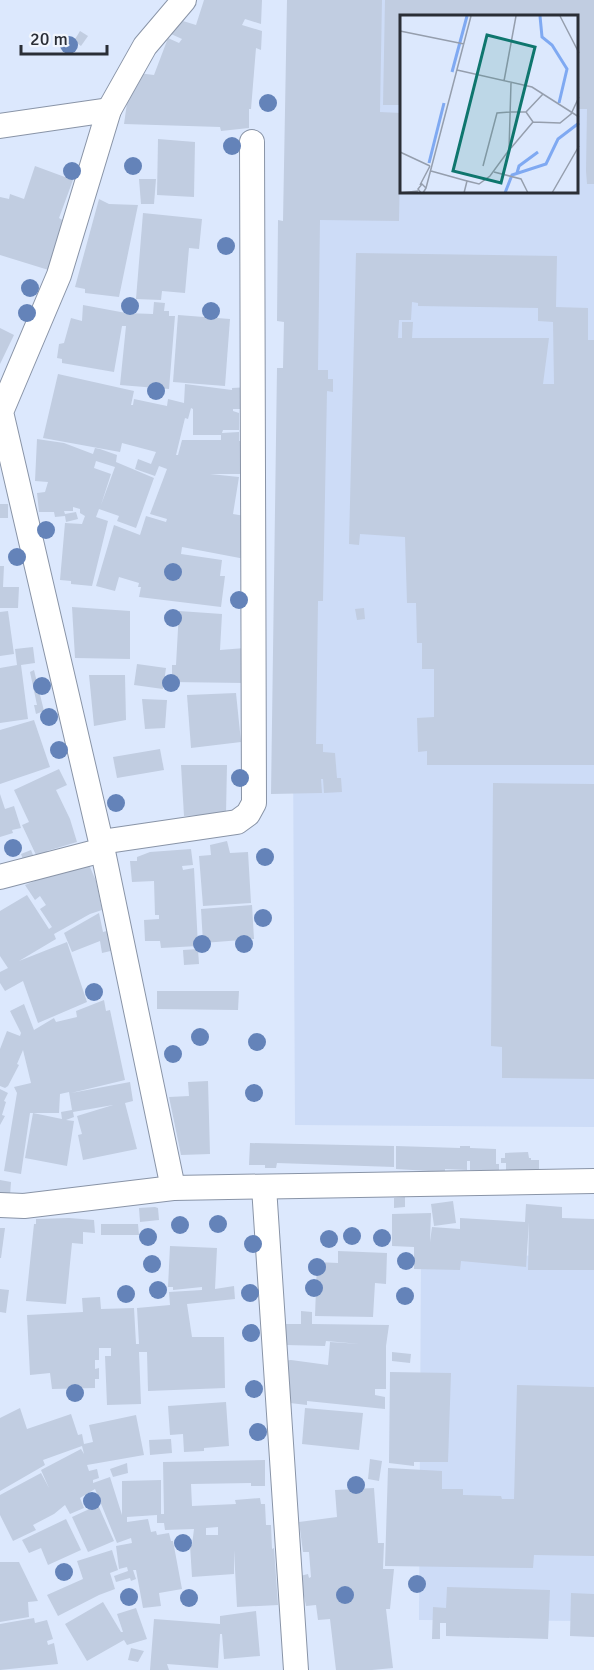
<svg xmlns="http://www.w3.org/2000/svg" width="594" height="1670" font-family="Signika,sans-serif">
<rect width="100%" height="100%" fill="#dce8fd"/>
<!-- built -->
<g fill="#cddcf7" fill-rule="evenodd">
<path d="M289,0H594V1127L295,1125ZM402,16H578V192H402Z"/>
<path d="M421,1255L594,1256V1621L419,1620Z"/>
</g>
<!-- building -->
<g fill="#c1cde1" fill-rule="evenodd">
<path d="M204,0H262L261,24L245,19L242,25L262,31L261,50L256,48L251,109H249V128L221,131L220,127L124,124L127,103H125L138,73L154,75L168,38L179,43L182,39L171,34L183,21L196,25Z"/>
<path d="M287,0H382L380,112L401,113L399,221L320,220L318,370H328V379H333V392L327,391L323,601H318L316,744H323V752L335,753L337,778H341L342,792L324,793L323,779H321L322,793L271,794L277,368H283L284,322L277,321L278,220L283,221Z"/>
<path d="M385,0H594V184H587L586,171L587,109H578V16H402V105H383Z"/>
<path d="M80,31L88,36L81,46L74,41Z"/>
<path d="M158,139L195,142L194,197L157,195Z"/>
<path d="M35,166L73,180L59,218L64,221L55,272L0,255V197L9,199L10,194L24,199Z"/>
<path d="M139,179H156L154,204H141Z"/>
<path d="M99,199L109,204L138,205L119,297L85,293V289L75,287Z"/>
<path d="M143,213L202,219L199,249L189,248L185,293L162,291L161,300L136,299Z"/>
<path d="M356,253L557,256L556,307L588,308V340H594V765H427V751L418,752L417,718L434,717V669H422V643H417L416,603H407L405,537L360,534L359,545L349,544ZM412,302L418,303V306L538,308V321L553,322L554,384H543L549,338H412L413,322H402V338H398L399,320H411Z"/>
<path d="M154,302L165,303L164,311H169V316H175L169,389L120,385L126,326H122L114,372L62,363V359L57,358L59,344L64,343L71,318L82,321L83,305L126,313L153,314Z"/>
<path d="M178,315L230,319L225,386L173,382Z"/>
<path d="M0,328L14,335L0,364Z"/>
<path d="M58,374L134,391L131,405H133L134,399L167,406L168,399L184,403L185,384L232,390V388L250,387L251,409H233V411L239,413V430H223L222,433L239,432V441H243V474H210L239,477L233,514L251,517L245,559L182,547L181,554L222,560L220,576H225L221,607L139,597L141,587H138L139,583L119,577L115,591L96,586L114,525L140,535L146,516L166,522L167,519L150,514L167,469L159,466L155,476L135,469L138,459L151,464L156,452L122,443L120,452L43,438ZM191,408L193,409V435H221V440H182L178,455H176L185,418L188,419Z"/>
<path d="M37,439L64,443L93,454L95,448L100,449L117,455L116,462L154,478L136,528L117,521L119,516L99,509L96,517L108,521L92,586L71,584V581L60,580L65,523L82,524L85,516L80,513V509L73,507V511H64L65,514L76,512L78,519L66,522L65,516L55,517L54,512H39L37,493L45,492L48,482L35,481ZM96,461L115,467L101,505L111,474L94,468Z"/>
<rect x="0" y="504" width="8" height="14"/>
<path d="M0,566H4L3,587H19L18,608H0Z"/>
<path d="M72,607L130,611V659L75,658Z"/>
<path d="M364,608L365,619L357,620L355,609Z"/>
<path d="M8,611L14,654L0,656V612Z"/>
<path d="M179,611L222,614L220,650L245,648L244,683L172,682V665H176Z"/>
<path d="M33,647L35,663L21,665L28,719L0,723V668L17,665L15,649Z"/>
<path d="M137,664L166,668L163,689L134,685Z"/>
<path d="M34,670L44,711L36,714L34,705H37L30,672Z"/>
<path d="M89,675H125L126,720L94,726Z"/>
<path d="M236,693L241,742L191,748L187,695Z"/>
<path d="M142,699L167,700L165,728L145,729Z"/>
<path d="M34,720L50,767L0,784V730Z"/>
<path d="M160,749L164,770L117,778L113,757Z"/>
<path d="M181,765H227L226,814L184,816Z"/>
<path d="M59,769L67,785L56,790L70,819L77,842L47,851L51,861L42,864L39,854L36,855L22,825L29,822L14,790Z"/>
<path d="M493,783L594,784V1079L502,1078V1047L491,1046Z"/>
<path d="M0,794L5,809L14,806L21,828L12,830L13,833L0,837Z"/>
<path d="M227,841L230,853L248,852L251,903L203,906L199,856L211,855L210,845Z"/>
<path d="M191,849L193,865L182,866L183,870L194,868L198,946L161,948L160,941H145L144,920L159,919V915H155L154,881L132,882L130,861H137V857L150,852Z"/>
<path d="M31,850L35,860L25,865L21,854Z"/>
<path d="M87,860L96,881L102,910L90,914L54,934L56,939L19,961L67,942L87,1002L38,1023L23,981L5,991L0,983V972L8,968L0,956V911L27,895L49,929L52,927L40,909L46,905L40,896L35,900L25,885Z"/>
<path d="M252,905L254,939L203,943L201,909Z"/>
<path d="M99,913L103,932L111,930L115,950L102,953L100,941L72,952L64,933Z"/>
<path d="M198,949L199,964L184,965L183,950Z"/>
<path d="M157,991H239L238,1010L157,1009Z"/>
<path d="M104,1000L106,1011L110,1010L125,1080L71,1093L130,1082L133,1101L125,1103L137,1149L83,1160L78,1135L82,1134L77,1116L113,1105L73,1112L74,1117L66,1120L74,1121L67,1166L25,1158L33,1113L62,1119L61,1112L72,1110L69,1092L60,1094L59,1113H30L21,1174L4,1171L17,1093L14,1087L31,1083L23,1050L17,1064L19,1065L8,1086L5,1088L0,1086V1049L7,1031L20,1036L21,1033L10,1011L24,1004L34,1030L54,1018L56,1022L77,1017L76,1011Z"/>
<path d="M208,1081L210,1154L181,1155L169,1097L189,1096L188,1082Z"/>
<path d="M0,1089L8,1093L4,1101L6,1102L2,1115L5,1116L0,1125Z"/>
<path d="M250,1143L394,1146V1167L277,1163L276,1168H265V1165H249Z"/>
<path d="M396,1146L460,1148V1146H470V1148L496,1149V1164H499V1171L470,1170V1161H467V1170L445,1169V1172L396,1169Z"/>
<path d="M528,1152L529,1158H531V1160H539V1172L506,1170V1163H501V1158H505V1153Z"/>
<path d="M0,1180L11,1182L10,1196H0Z"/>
<path d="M405,1197V1207L394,1208V1198Z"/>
<path d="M453,1201L456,1223L434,1226L431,1204Z"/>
<path d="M526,1204L562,1207V1218L594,1219V1270H528L529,1222L526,1267L461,1261L460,1270L414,1269V1247L392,1246V1214L431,1213L430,1242L432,1227L460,1229V1218L525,1222Z"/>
<path d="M155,1207L158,1208L159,1220L140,1222L139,1208Z"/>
<path d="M69,1218L94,1220L95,1233L83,1232V1244L72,1243L66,1304L26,1301L34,1224H36V1219Z"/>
<path d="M101,1224H138L139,1235H101Z"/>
<path d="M0,1228H5L1,1258H0Z"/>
<path d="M170,1246L217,1248L215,1289L234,1286L235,1299L187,1304L192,1337H224L225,1388L148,1391L147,1352H139L141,1404L107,1405L105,1356H111V1348H99V1360H95V1369L99,1368V1379H95V1388L52,1389L50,1373L30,1375L27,1315L83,1312L82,1298L100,1297L101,1309L134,1308L136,1344H139L137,1308L170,1305L169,1292L202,1290V1287L173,1290V1287H168Z"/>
<path d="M338,1251L387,1253L386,1284L375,1283L373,1317L315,1316L317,1262L338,1263Z"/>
<path d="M0,1289L9,1290L6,1313L0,1312Z"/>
<path d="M301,1311L312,1312V1324L389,1325L386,1346V1389H375V1395L385,1397V1409L307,1401V1405L290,1403L281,1361L291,1360L328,1365L330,1342L360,1344L326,1341L325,1346L286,1345V1324H301Z"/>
<path d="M392,1352L411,1354L410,1363L392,1361Z"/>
<path d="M390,1372L451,1373L448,1462H414V1466L389,1463Z"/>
<path d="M517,1385L594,1387V1556L534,1555L533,1568L385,1566L388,1468L442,1471V1489H463V1495L501,1496L502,1499H514Z"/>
<path d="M226,1402L229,1446L204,1448V1451L184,1452L183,1434L170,1435L168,1406Z"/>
<path d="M20,1408L27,1429L71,1414L78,1435L82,1434L84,1444L93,1442L89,1425L136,1415L144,1455L87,1465L89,1471L97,1469L99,1478L93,1480V1483L110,1477L122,1515V1481L161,1480V1514H164L163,1462L265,1460V1486H251V1483L191,1484L192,1506L236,1504L235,1500L260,1498L261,1504H265L266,1525H271L272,1549L274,1548L278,1605L237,1607L234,1550V1574L192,1577L190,1545H192L194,1529L165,1530L164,1523H157V1515L127,1517V1522L148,1519L151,1532L156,1531L157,1535L169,1533L171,1541H173L182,1589L159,1593L161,1606L143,1608L136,1570H133L136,1579L131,1581L130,1578L116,1582L114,1576L128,1571L127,1567L119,1569L116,1546L132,1543L131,1538L117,1543L95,1489L80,1498L84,1508L70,1514L65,1505L54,1514L33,1525L36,1530L13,1541L0,1515V1495L41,1473L49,1488L41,1470L81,1449L84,1454L82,1446L43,1460L45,1465L0,1491V1418ZM218,1527V1535H206V1528Z"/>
<path d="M305,1408L363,1413L359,1450L302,1444Z"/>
<path d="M171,1439L172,1453L150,1455L149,1440Z"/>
<path d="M370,1459L382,1461L379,1481L368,1479Z"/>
<path d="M127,1463L128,1473L113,1477L110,1469Z"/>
<path d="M374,1488L378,1543H384L383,1569H394L390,1609H386L393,1668L372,1670H336L330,1619L318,1620L316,1605L306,1606L300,1576L308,1574L309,1578L311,1577L309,1552H303L299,1522L337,1517L335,1490Z"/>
<path d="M98,1505L114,1541L88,1552L72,1517Z"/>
<path d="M66,1519L81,1550L48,1565L41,1548L29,1553L22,1540Z"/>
<path d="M112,1550L118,1570L110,1573L115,1589L99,1595L58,1616L47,1595L83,1579L77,1561Z"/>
<path d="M0,1562H19L38,1601L28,1602L29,1617L0,1622Z"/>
<path d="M447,1587L550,1590L548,1639L446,1636V1623H440V1639H432L433,1607L446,1608Z"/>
<path d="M571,1593L594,1594V1637L570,1636Z"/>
<path d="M103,1602L121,1632H123L117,1614L136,1608L147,1639L127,1645L124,1640L87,1661L65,1624Z"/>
<path d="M256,1611L260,1656L224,1659L222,1634H220L218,1668L167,1664L169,1670H150L154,1619L220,1624V1616Z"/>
<path d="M34,1618L35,1623L47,1620L53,1639L47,1641L48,1645L54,1643L58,1664L0,1670V1624Z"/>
<path d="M131,1648L144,1651L138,1662L128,1660Z"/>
</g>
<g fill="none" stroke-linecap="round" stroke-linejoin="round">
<defs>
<g id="street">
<path d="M0,126L109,110"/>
<path d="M101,842L237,822L248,814L254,803L252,142"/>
<path d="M0,877L103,850"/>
<path d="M264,1187L296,1670"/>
<path d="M173,1188L101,842L1,412L59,275L109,110L145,46L184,0"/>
<path d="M0,1205L24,1206L173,1188L594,1181"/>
</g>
</defs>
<!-- street casing -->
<use href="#street" stroke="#8994a7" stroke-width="26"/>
<!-- street -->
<use href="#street" stroke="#fff" stroke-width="24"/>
</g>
<!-- trees -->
<g fill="#6483b9">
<circle cx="69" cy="45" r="9"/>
<circle cx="268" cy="103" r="9"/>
<circle cx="232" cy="146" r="9"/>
<circle cx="133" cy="166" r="9"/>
<circle cx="72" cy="171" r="9"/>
<circle cx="226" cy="246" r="9"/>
<circle cx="30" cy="288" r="9"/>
<circle cx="130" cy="306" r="9"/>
<circle cx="211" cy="311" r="9"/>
<circle cx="27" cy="313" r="9"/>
<circle cx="156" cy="391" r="9"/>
<circle cx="46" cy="530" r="9"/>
<circle cx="17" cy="557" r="9"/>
<circle cx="173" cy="572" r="9"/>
<circle cx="239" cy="600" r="9"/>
<circle cx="173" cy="618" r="9"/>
<circle cx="171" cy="683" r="9"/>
<circle cx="42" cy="686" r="9"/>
<circle cx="49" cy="717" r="9"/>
<circle cx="59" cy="750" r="9"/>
<circle cx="240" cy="778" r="9"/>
<circle cx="116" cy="803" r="9"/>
<circle cx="13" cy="848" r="9"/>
<circle cx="265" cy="857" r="9"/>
<circle cx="263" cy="918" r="9"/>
<circle cx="202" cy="944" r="9"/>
<circle cx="244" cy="944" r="9"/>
<circle cx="94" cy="992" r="9"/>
<circle cx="200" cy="1037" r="9"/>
<circle cx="257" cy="1042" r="9"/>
<circle cx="173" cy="1054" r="9"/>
<circle cx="254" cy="1093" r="9"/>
<circle cx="218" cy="1224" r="9"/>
<circle cx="180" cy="1225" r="9"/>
<circle cx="352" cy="1236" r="9"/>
<circle cx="148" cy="1237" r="9"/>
<circle cx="382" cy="1238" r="9"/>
<circle cx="329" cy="1239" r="9"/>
<circle cx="253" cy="1244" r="9"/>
<circle cx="406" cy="1261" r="9"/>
<circle cx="152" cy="1264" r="9"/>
<circle cx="317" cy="1267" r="9"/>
<circle cx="314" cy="1288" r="9"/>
<circle cx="158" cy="1290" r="9"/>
<circle cx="250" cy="1293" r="9"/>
<circle cx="126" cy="1294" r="9"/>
<circle cx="405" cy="1296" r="9"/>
<circle cx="251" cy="1333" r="9"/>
<circle cx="254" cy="1389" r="9"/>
<circle cx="75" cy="1393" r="9"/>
<circle cx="258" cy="1432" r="9"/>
<circle cx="356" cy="1485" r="9"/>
<circle cx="92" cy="1501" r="9"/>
<circle cx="183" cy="1543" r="9"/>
<circle cx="64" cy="1572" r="9"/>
<circle cx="417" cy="1584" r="9"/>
<circle cx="345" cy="1595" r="9"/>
<circle cx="129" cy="1597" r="9"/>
<circle cx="189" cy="1598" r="9"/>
</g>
<!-- overview -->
<g transform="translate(400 15)">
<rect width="178" height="178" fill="#dce8fd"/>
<path fill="none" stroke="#7fa9f2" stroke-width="3" d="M140,1L142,22L152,30L167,54L159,88M52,57L67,1M29,148L44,88M117,158L119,151L138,137M105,178L112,160L146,149L158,124L179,108"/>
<path fill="none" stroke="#959ead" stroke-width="1.5" d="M160,1L179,38M0,16L64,29M57,55L132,72L179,102M104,66L116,1M110,97H126L143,79M126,97L133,107L160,108L171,99L179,82M111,133L133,107M0,137L30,151M83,151L97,98L110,97M31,156L67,166M94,157L121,164L128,178M20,170L30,151M26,173L71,1M0,178L18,176M21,178L18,174L22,169L26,173L23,178M64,178L67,166L79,169L90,161L109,135L111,68M152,178L179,131"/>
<path fill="#0f766e" fill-opacity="0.15" stroke="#0f766e" stroke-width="3" d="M87,20L135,32L101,168L53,156Z"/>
<rect width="178" height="178" fill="none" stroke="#2a2e36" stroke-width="3"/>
</g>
<!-- scale -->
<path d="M21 45v9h86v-9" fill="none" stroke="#2a2e36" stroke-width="3"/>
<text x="30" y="45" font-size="18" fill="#2a2e36" stroke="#f0f5fd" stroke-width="4.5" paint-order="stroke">20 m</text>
</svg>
